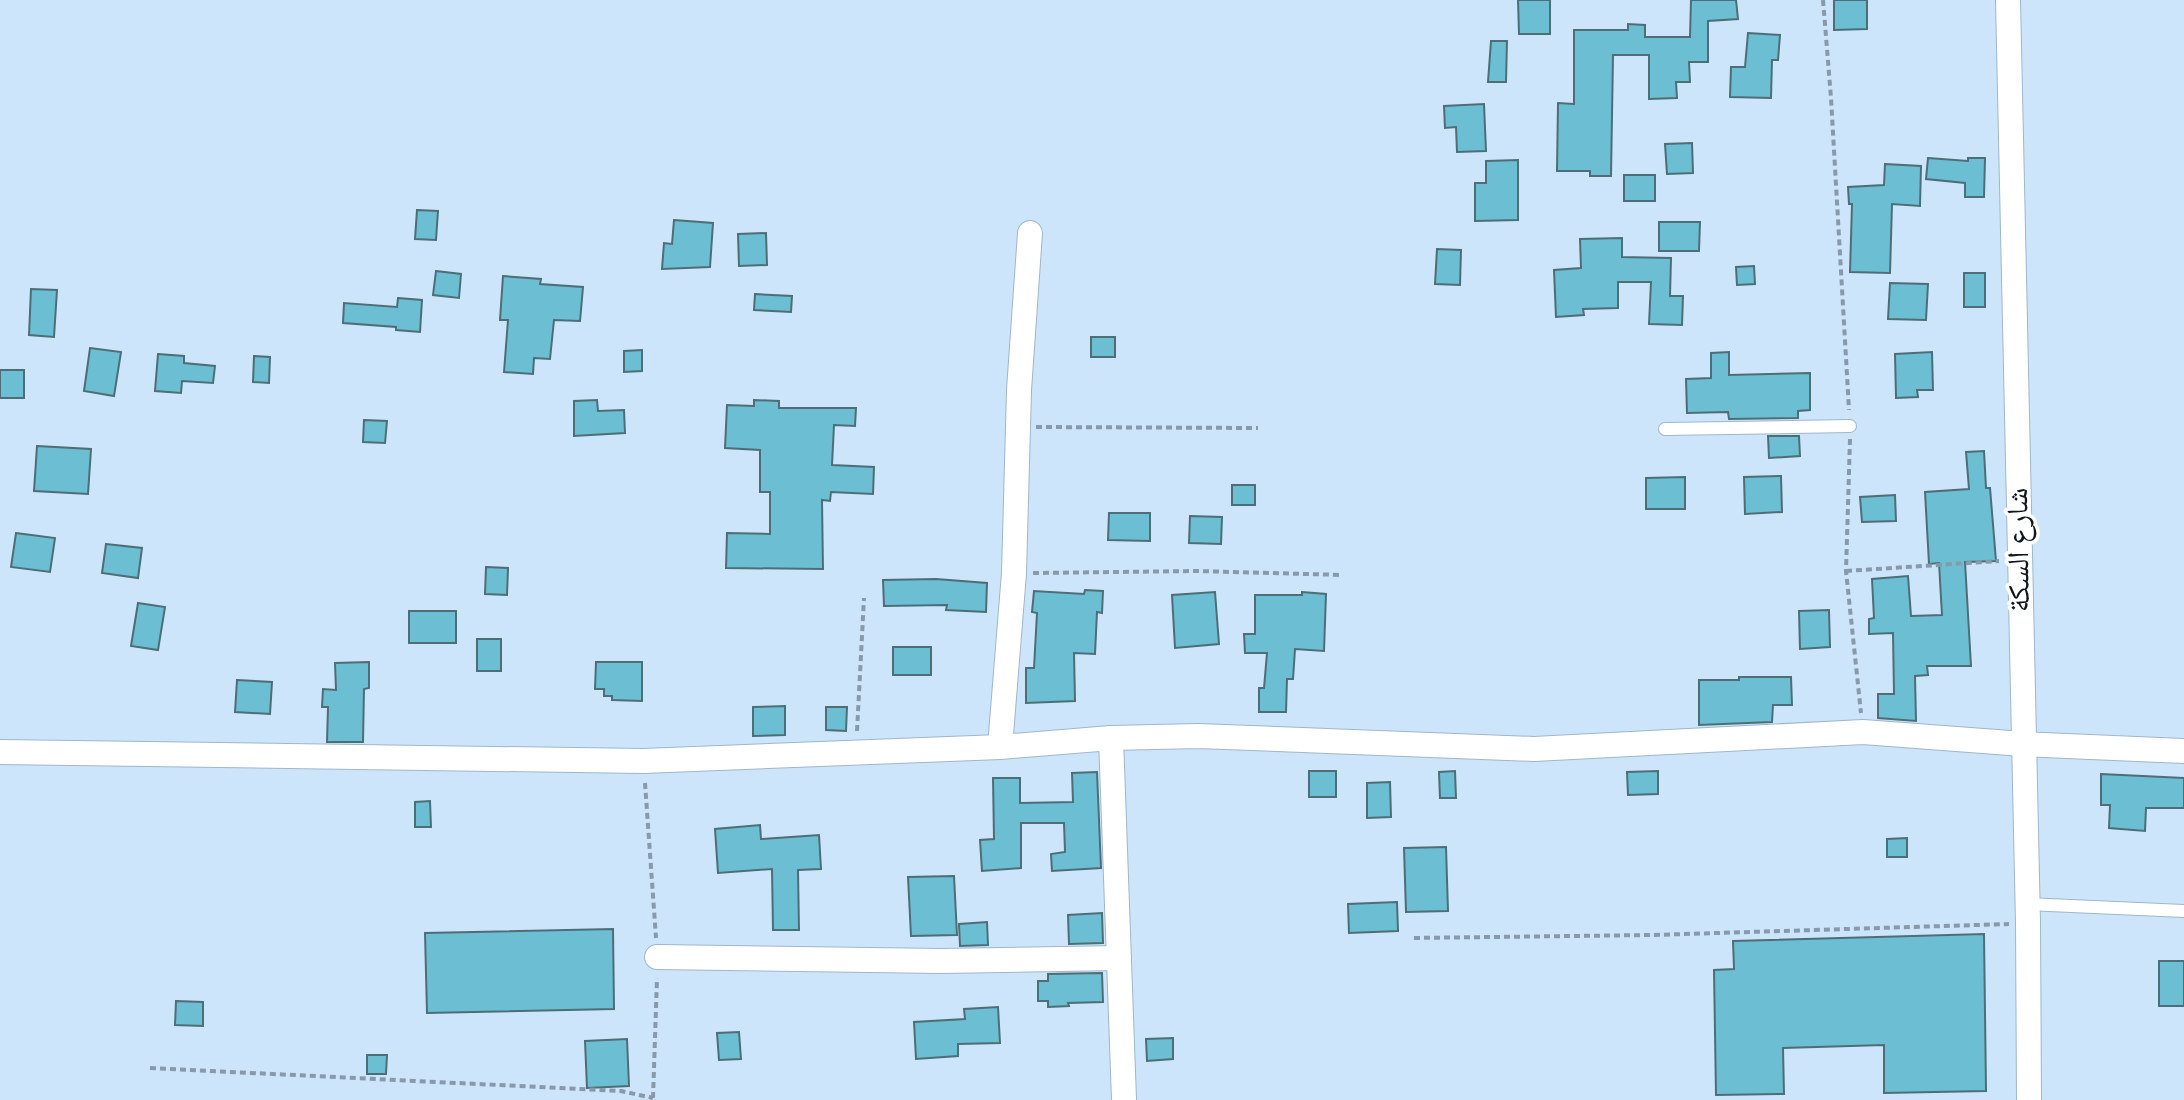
<svg xmlns="http://www.w3.org/2000/svg" width="2184" height="1100" font-family="Cabin,'Noto Naskh Arabic',sans-serif">
<rect width="100%" height="100%" fill="#cde5fb"/>
<!-- building -->
<g fill="#6cbfd2" stroke="#4d6e76" stroke-width="2">
<path d="M1518,0H1550V34H1519Z"/>
<path d="M1691,0H1736L1738,19L1708,21V62H1689L1690,82H1676L1677,98L1649,99V55H1613L1611,176H1590V171H1557L1558,103L1574,104V30H1628V24L1645,25V37H1690Z"/>
<path d="M1834,0H1867V29L1834,30Z"/>
<path d="M1748,33L1780,35L1778,60H1772L1771,98L1730,97L1731,67H1745Z"/>
<path d="M1491,41H1507L1506,82H1488Z"/>
<path d="M1484,104L1486,151L1457,152L1456,127L1445,128L1444,106Z"/>
<path d="M1692,143L1693,173L1667,174L1665,144Z"/>
<path d="M1928,158L1968,161V158H1985L1984,197H1965V183L1926,179Z"/>
<path d="M1518,160V220L1475,221V183H1486V161Z"/>
<path d="M1885,164L1921,166L1920,206L1892,204L1890,273L1850,272L1852,204H1849L1848,187L1884,185Z"/>
<rect x="1624" y="175" width="31" height="26"/>
<path d="M417,210L438,211L436,240L415,239Z"/>
<path d="M674,220L713,223L710,267L662,269L664,243L672,244Z"/>
<path d="M1659,222H1700L1699,251H1659Z"/>
<path d="M766,233L767,265L739,266L738,234Z"/>
<path d="M1622,238V257L1671,258L1670,296H1683L1682,325L1649,324L1651,282H1618V308L1583,309L1584,315L1556,317L1554,270L1581,268L1580,239Z"/>
<path d="M1437,249L1461,250L1460,285L1435,284Z"/>
<path d="M1754,266L1755,284L1737,285L1736,267Z"/>
<path d="M436,271L461,274L459,298L433,295Z"/>
<rect x="1964" y="273" width="21" height="34"/>
<path d="M503,276L541,279L540,284L583,287L580,321L554,320L550,359L534,358L533,374L504,372L508,320H500Z"/>
<path d="M1890,283L1928,284L1926,320L1888,319Z"/>
<path d="M31,289L57,290L54,337L29,335Z"/>
<path d="M755,294L792,296L791,312L754,310Z"/>
<path d="M398,298L422,300L420,332L396,330V327L343,323L344,303L397,307Z"/>
<rect x="1091" y="337" width="24" height="20"/>
<path d="M90,348L121,352L114,396L84,391Z"/>
<path d="M642,350V371L624,372V351Z"/>
<path d="M1729,352V375L1810,373V410L1798,411V418L1729,419L1728,412L1687,413L1686,379L1711,378V353Z"/>
<path d="M1932,352L1933,390H1917L1918,397L1896,398L1895,354Z"/>
<path d="M158,354L184,356V363L215,366L213,383L182,381L181,393L155,391Z"/>
<path d="M254,356L270,357L269,383L253,382Z"/>
<rect x="0" y="370" width="24" height="28"/>
<path d="M597,400L598,411L624,410L625,433L574,436V401Z"/>
<path d="M754,400L779,401V408H856L855,426L834,425L832,465L874,467L873,494L831,492L830,501L822,500L823,569L726,568L727,533L770,534V492H760V450L725,448L727,405L754,406Z"/>
<path d="M364,420L387,421L385,443L363,442Z"/>
<path d="M1768,436H1799L1800,456L1769,458Z"/>
<path d="M37,446L91,449L88,494L34,491Z"/>
<path d="M1984,451L1986,488H1990L1996,561L1965,562L1971,666H1927L1928,675L1915,676L1916,721L1878,718V694H1894L1893,633L1869,634V619L1874,618L1872,579L1908,576L1911,616L1942,615L1939,563L1929,564L1925,492L1969,489L1966,452Z"/>
<path d="M1781,476L1782,512L1745,514L1744,477Z"/>
<path d="M1685,477V509H1646V478Z"/>
<rect x="1232" y="485" width="23" height="20"/>
<path d="M1895,495L1896,521L1862,522L1860,497Z"/>
<path d="M1109,513H1150V541L1108,540Z"/>
<path d="M1190,516L1222,517L1221,544L1189,543Z"/>
<path d="M16,533L55,538L50,572L11,567Z"/>
<path d="M106,544L142,548L138,578L102,573Z"/>
<path d="M486,567L508,568L507,595L485,594Z"/>
<path d="M936,579L987,583L986,612L946,610L947,605L884,606L883,580Z"/>
<path d="M1085,590L1103,591L1102,613L1097,612L1095,654L1074,653L1075,701L1026,703V668H1034L1037,613L1032,612L1034,591L1084,594Z"/>
<path d="M1215,592L1219,644L1175,648L1172,595Z"/>
<path d="M1302,592L1326,594L1324,651L1295,649L1293,679H1287L1286,712H1259V688H1264L1267,653H1245L1244,634H1255V595H1302Z"/>
<path d="M138,603L165,607L158,650L131,646Z"/>
<path d="M1829,610L1830,647L1800,649L1799,611Z"/>
<rect x="409" y="611" width="47" height="32"/>
<rect x="477" y="639" width="24" height="32"/>
<rect x="893" y="647" width="38" height="28"/>
<path d="M369,662V688L364,689L363,742H327L328,707H322L323,689L336,690L335,663Z"/>
<path d="M596,662H642V701L612,700V696H604V689H595Z"/>
<path d="M1739,677H1791L1792,705H1773L1772,722L1699,725V680H1739Z"/>
<path d="M237,680L272,682L270,714L235,712Z"/>
<path d="M785,706V735L753,736V707Z"/>
<path d="M826,707H847L846,731L826,730Z"/>
<rect x="1309" y="771" width="27" height="26"/>
<path d="M1455,771L1456,798H1440L1439,772Z"/>
<path d="M1658,771V794L1628,795L1627,772Z"/>
<path d="M1097,772L1101,868L1052,871L1051,854L1065,852L1064,823H1021V868L982,871L980,840L994,839L993,778H1020V803L1073,802L1072,773Z"/>
<path d="M2101,774L2184,778V808H2146L2145,831L2109,828L2110,805H2101Z"/>
<path d="M1390,782L1391,817L1367,818V783Z"/>
<path d="M430,801L431,827H415V802Z"/>
<path d="M760,825L761,839L819,835L821,869L798,870L799,930H773L772,869L718,873L715,829Z"/>
<path d="M1907,838V857H1887V839Z"/>
<path d="M1446,847L1448,911L1406,912L1404,848Z"/>
<path d="M954,876L957,935L911,936L908,877Z"/>
<path d="M1397,902L1398,931L1349,933L1348,904Z"/>
<path d="M1102,913L1103,943L1069,944L1068,915Z"/>
<path d="M987,922L988,945L960,946L959,924Z"/>
<path d="M613,929L614,1009L427,1013L425,933Z"/>
<path d="M1984,934L1986,1091L1884,1093V1045L1783,1048L1784,1094L1716,1095L1714,970L1734,969L1733,941Z"/>
<rect x="2159" y="961" width="25" height="45"/>
<path d="M1102,973L1103,1002L1068,1003L1069,1006L1048,1007V1001H1038V981H1048V974Z"/>
<path d="M176,1001L203,1002V1026L175,1025Z"/>
<path d="M998,1007L1000,1043L958,1044V1056L916,1059L914,1022L965,1019L964,1009Z"/>
<path d="M739,1032L741,1059L719,1060L717,1033Z"/>
<path d="M1173,1038V1059L1147,1061L1146,1039Z"/>
<path d="M627,1039L629,1086L587,1088L585,1041Z"/>
<path d="M367,1055H387L386,1074H367Z"/>
</g>
<g fill="none" stroke-linecap="round" stroke-linejoin="round">
<defs>
<g id="service">
<path d="M1665,429L1850,426"/>
<path d="M2026,904L2184,911"/>
</g>
<g id="minor">
<path d="M2008,0L2028,923L2029,1100"/>
<path d="M1111,738L1124,1100"/>
<path d="M1000,747L1014,573L1019,390L1030,233"/>
<path d="M0,752L643,761L1000,747L1111,738L1198,736L1534,749L1863,732L2023,744L2184,751"/>
<path d="M657,957L941,961L1119,958"/>
</g>
</defs>
<!-- service casing -->
<use href="#service" stroke="#9fb6cc" stroke-width="14"/>
<!-- minor casing -->
<use href="#minor" stroke="#9fb6cc" stroke-width="26"/>
<!-- path -->
<g stroke="#8799aa" stroke-width="4" stroke-dasharray="6 4" stroke-linecap="butt">
<path d="M1823,0L1831,98L1849,410"/>
<path d="M1036,427L1258,428"/>
<path d="M1850,439L1846,571L1861,713"/>
<path d="M1846,571L1999,561"/>
<path d="M1033,573L1197,571L1343,575"/>
<path d="M857,731L864,598"/>
<path d="M645,783L656,938"/>
<path d="M1414,938L1652,935L2009,924"/>
<path d="M150,1068L621,1091L653,1098"/>
<path d="M653,1098L657,978"/>
</g>
<!-- service -->
<use href="#service" stroke="#fff" stroke-width="12"/>
<!-- minor -->
<use href="#minor" stroke="#fff" stroke-width="24"/>
</g>
<g text-anchor="middle" stroke-width="7" stroke-linejoin="round" paint-order="stroke">
<!-- street labels -->
<g font-size="30" fill="#0d151d" stroke="#fff">
<text transform="translate(2018 550) rotate(-91)" y="10">شارع السكة</text>
</g>
</g>
</svg>
